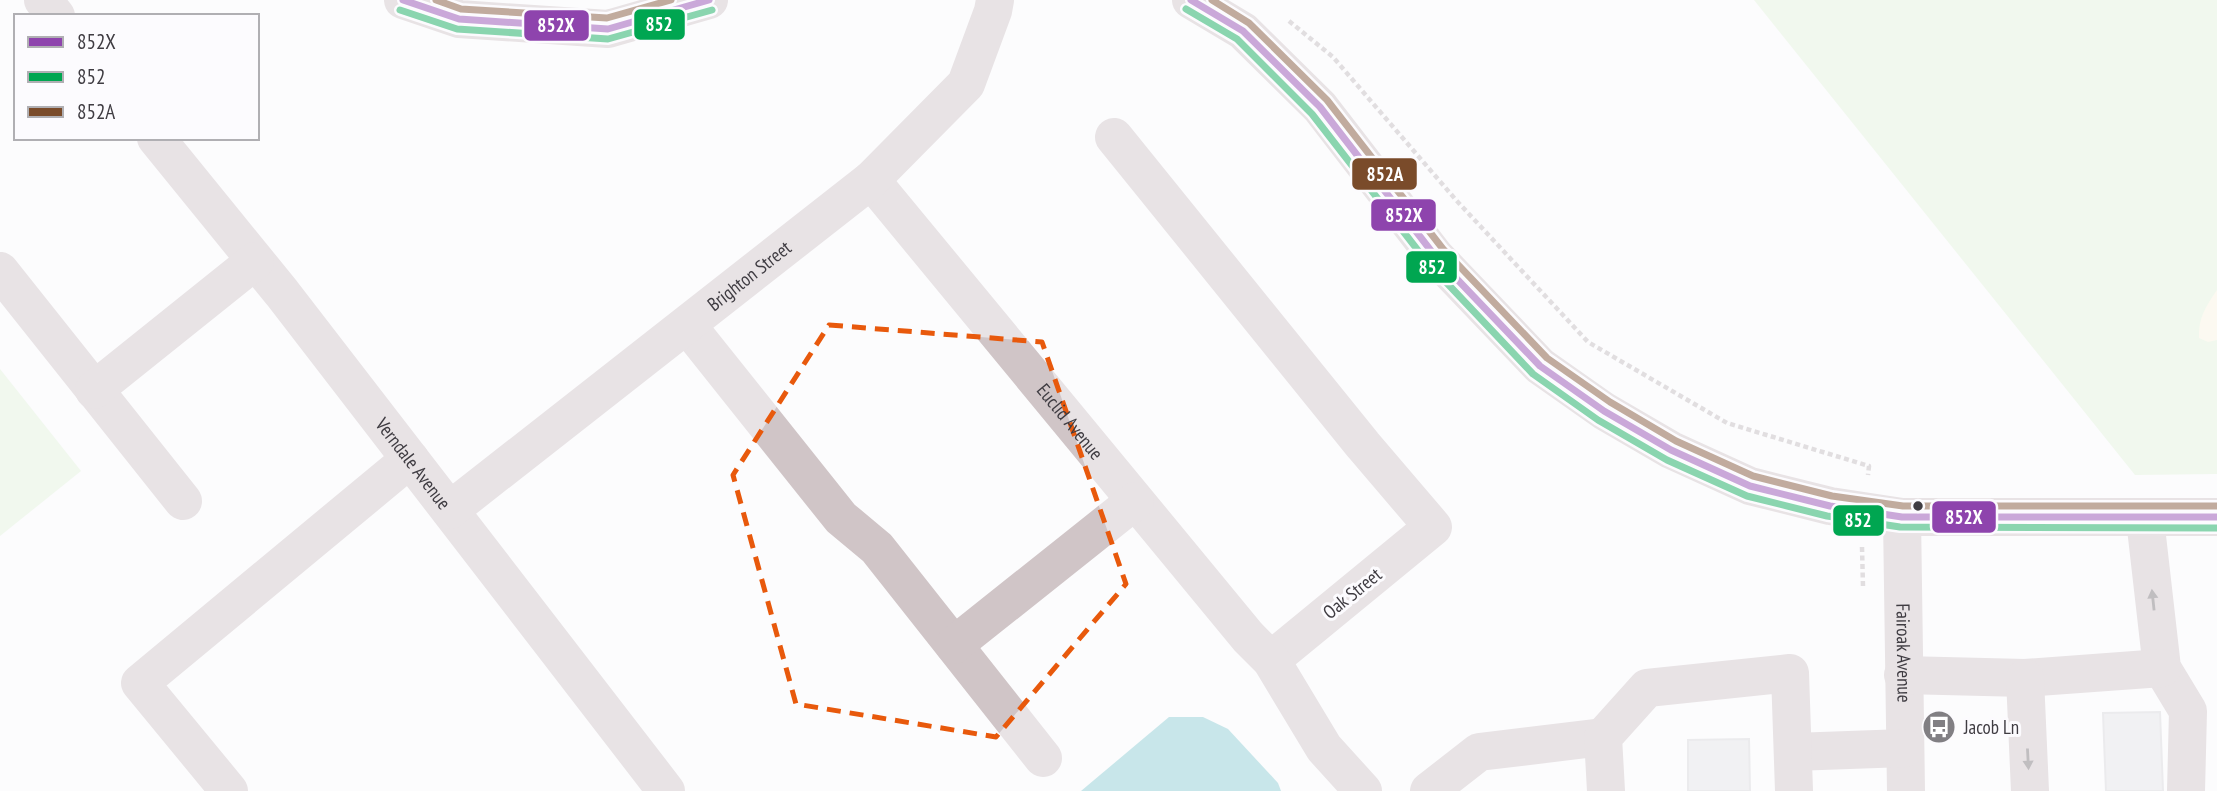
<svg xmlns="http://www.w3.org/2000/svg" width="2217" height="791" font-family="'PT Sans Narrow',sans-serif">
<rect width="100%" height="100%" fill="#fcfcfd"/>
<!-- green -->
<g fill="#e4f4db">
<path d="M1754,0H2217V474L2135,475Z"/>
<path d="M0,369L81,471L0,536Z"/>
</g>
<!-- sand -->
<path fill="#fcf6e2" d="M2217,290V340L2208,342L2199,338C2198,318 2206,306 2217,290Z"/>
<!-- water -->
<path fill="#8bcdd2" d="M1169,717H1203L1228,729L1278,783L1281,791H1081Z"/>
<!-- building -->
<g fill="#e5e4e7" stroke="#d8d7da" stroke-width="2">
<path d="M2160,712L2163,791H2106L2103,713Z"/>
<path d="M1749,739L1750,791H1688V740Z"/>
</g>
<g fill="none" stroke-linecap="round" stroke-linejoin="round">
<!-- path -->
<g stroke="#c2bbbd" stroke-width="4.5" stroke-dasharray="5 3.5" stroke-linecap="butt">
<path d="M1289,21L1333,57L1456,200L1588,342L1727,423L1869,466L1868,475"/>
<path d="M1862,547L1863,587"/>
</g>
<!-- minor -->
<g stroke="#d0c5c7" stroke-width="38">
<path d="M43,0L56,16"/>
<path d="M403,0L459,19L608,29L709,0"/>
<path d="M1191,0L1243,31L1320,107L1435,256L1540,366L1604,411L1671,450L1750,486L1830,506L1902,517H2217"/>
<path d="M1114,137L1363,445L1433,527L1271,660"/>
<path id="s1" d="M156,138L282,293L666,791"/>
<path id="s2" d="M871,180L1248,637L1271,660L1324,748L1363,791"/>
<path d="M0,271L183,501"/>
<path d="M687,325L841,518L877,548L1043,758"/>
<path d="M94,390L255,261"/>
<path id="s3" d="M450,510L871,180L966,84L993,11L995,0"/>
<path id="s4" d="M1902,517L1906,791"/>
<path d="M2145,519L2162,668L2188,711L2186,791"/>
<path d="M954,645L1135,501"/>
<path d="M1903,675L2025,678L2162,668"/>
<path d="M2025,678L2030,791"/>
<path d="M1793,752L1905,748"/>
<path d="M229,791L140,683L410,459"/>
<path d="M1429,791L1479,752L1603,737"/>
<path d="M1606,791L1603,737L1647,688L1790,673L1794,791"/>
</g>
<defs>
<g id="bus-1">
<path d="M403,0L459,19L608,29L709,0"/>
<path d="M1191,0L1243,31L1320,107L1435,256L1540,366L1604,411L1671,450L1750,486L1830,506L1902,517H2217"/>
</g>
<g id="bus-2">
<path d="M1186,9L1237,39L1312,114L1427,262L1533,374L1598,420L1667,460L1747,496L1827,516L1900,527L2217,528"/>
<path d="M400,10L457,29L608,39L712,10"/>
</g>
<g id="bus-3">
<path d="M436,0L461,9L607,18L671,0"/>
<path d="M1212,0L1249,23L1327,100L1443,249L1547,358L1610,402L1676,441L1753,476L1832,496L1903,506H2217"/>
</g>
</defs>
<!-- bus-1 casing -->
<use href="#bus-1" stroke="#fcfbfe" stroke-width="12"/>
<!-- bus-2 casing -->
<use href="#bus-2" stroke="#fcfbfe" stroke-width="12"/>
<!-- bus-3 casing -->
<use href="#bus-3" stroke="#fcfbfe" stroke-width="12"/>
<!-- bus-1 -->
<use href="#bus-1" stroke="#8e44ad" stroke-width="7"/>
<!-- bus-2 -->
<use href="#bus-2" stroke="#00a651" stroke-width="7"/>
<!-- bus-3 -->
<use href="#bus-3" stroke="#7a4b2a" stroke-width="7"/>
</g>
<!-- one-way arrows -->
<defs><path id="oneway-solid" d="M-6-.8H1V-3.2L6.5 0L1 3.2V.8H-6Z" transform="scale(1.75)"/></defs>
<g fill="#797377">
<use href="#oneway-solid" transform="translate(2153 600) rotate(-96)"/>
<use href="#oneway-solid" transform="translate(2028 759) rotate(87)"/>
</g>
<!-- marked area -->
<path d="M0 0H2217V791H0ZM829,325L1042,342L1126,584L996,737L796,704L733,475Z" fill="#fcfcfd" fill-opacity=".55" fill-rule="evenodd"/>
<path fill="none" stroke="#e8590c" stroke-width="5" stroke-dasharray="14 9" stroke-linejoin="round" d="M829,325L1042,342L1126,584L996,737L796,704L733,475Z"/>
<!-- icons -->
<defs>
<symbol id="bus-disc" viewBox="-11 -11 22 22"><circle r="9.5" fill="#817f83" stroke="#fcfbfe"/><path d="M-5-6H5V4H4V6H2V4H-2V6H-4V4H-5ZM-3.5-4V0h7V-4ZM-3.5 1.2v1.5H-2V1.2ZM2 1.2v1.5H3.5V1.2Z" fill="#fff"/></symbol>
</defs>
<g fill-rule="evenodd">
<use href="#bus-disc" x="1920" y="708" width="38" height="38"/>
</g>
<!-- markers -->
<circle fill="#3f3c42" stroke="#fcfbfe" stroke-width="2.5" cx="1918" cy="506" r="6"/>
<g text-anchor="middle" stroke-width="6" stroke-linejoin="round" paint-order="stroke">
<!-- street labels -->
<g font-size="19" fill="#3f3c42" stroke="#fcfbfe">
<text dy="7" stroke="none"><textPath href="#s3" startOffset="380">Brighton Street</textPath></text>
<text dy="7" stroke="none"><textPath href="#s2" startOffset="313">Euclid Avenue</textPath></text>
<text dy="7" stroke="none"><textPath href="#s1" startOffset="415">Verndale Avenue</textPath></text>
<text transform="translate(1352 593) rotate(-39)" y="7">Oak Street</text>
<text dy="7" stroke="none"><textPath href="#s4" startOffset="136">Fairoak Avenue</textPath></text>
</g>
<!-- poi labels -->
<g font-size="19" fill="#3f3c42" stroke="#fcfbfe" text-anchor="start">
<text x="1964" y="734">Jacob Ln</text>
</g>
</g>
<g stroke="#fcfbfe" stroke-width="2.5">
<rect x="633" y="8" width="53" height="33" rx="7" fill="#00a651"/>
<rect x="523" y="9" width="67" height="33" rx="7" fill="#8e44ad"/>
<rect x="1351" y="157" width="67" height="34" rx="7" fill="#7a4b2a"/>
<rect x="1370" y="198" width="67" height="34" rx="7" fill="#8e44ad"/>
<rect x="1405" y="250" width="53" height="34" rx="7" fill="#00a651"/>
<rect x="1931" y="500" width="66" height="34" rx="7" fill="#8e44ad"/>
<rect x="1832" y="504" width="53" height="33" rx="7" fill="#00a651"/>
</g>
<g font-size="19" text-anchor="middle" font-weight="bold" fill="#fff">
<text x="659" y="31">852</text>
<text x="556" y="32">852X</text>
<text x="1385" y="181">852A</text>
<text x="1404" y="222">852X</text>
<text x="1432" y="274">852</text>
<text x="1964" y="524">852X</text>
<text x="1858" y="527">852</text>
</g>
<!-- legend -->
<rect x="14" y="14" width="245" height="126" fill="#fcfbfe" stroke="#b0afb3" stroke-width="2"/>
<rect x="28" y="37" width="35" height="10" fill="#8e44ad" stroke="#b0afb3" stroke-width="2"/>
<text x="77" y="49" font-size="21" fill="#3f3c42">852X</text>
<rect x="28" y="72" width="35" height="10" fill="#00a651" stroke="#b0afb3" stroke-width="2"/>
<text x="77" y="84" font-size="21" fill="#3f3c42">852</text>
<rect x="28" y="107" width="35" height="10" fill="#7a4b2a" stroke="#b0afb3" stroke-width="2"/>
<text x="77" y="119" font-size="21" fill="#3f3c42">852A</text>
</svg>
